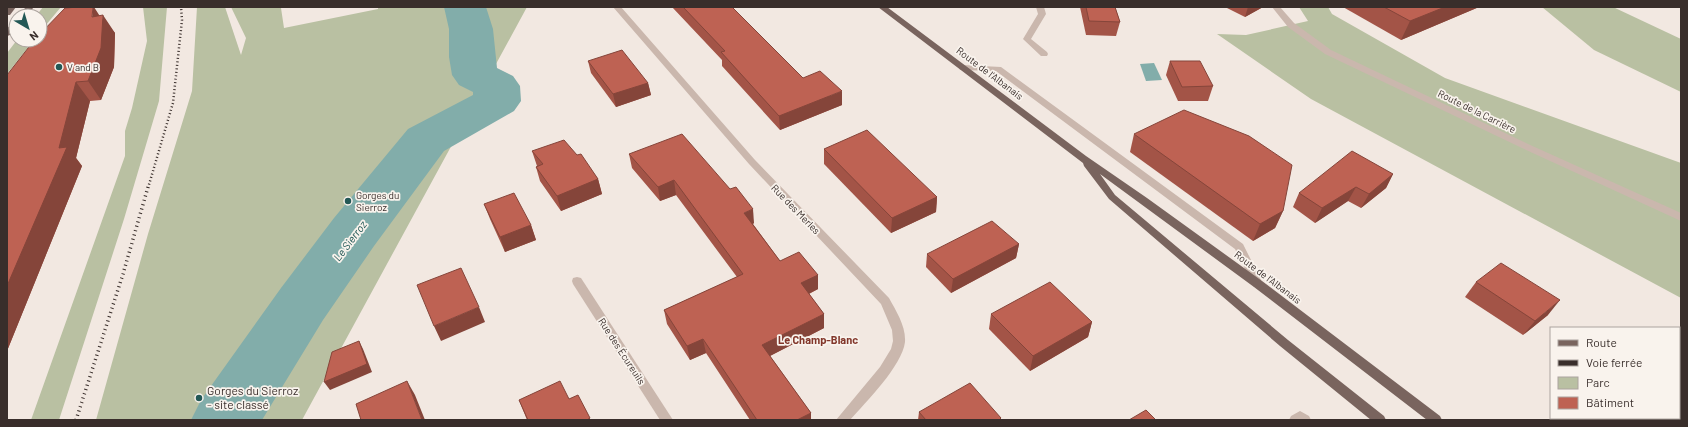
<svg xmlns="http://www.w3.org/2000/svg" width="1688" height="427" font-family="Barlow,sans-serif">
<rect width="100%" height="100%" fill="#f2e8e1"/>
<!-- green -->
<g fill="#b9c0a2">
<path d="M43,7H61L40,32V16H36Z"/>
<path d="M143,7H167L159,101L124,219L59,420H31L125,156V131L132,108L147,41Z"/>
<path d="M197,7H225L241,55L246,38L231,7L281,8L284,28L378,9V7H527L302,420H96L148,234L192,91Z"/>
<path d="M1299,7H1328L1332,14L1445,78L1681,163V298L1311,99L1217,34L1246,35L1308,21Z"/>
<path d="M1542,7H1613L1681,39V92L1594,50Z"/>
<path d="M17,40H34L7,74V53Z"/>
</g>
<!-- water -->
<path fill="#82adaa" d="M1154,63L1162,80L1146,81L1140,64Z"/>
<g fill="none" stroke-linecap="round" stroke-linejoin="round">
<!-- river -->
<path fill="#82adaa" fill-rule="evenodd" d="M444,7H486L493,29L497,68L513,76L520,86L521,101L514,111L444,151L374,246L323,320L262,420H191L201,400L281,288L334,218L408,129L473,95V92L459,85L452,75L449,57V29Z"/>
<!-- service -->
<g fill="#cab7ad" fill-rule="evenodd">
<path d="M1272,7H1280L1294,23L1331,50L1528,144L1681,213V221L1522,148L1325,54L1288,27Z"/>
<path d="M963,65L1001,67L1243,244L1263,284L1262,287H1254L1235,249L996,71L960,70L959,68L960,66Z"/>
</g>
<!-- minor -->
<g fill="#cab7ad" fill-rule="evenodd">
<path d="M613,7H621L755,160L889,298C896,311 906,326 905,342C902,366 866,402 850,420H836L880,367L891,349L893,341L892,330L881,304L749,164Z"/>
<path d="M1036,7H1044L1046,14L1031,39L1047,52L1048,54L1047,56H1041L1023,39L1038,14Z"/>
<path d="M577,277L581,278L673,420H660L573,284L572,281L573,278Z"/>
<path d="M1300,411L1309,416L1311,420H1289L1291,416Z"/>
</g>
<!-- primary -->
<g fill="#79645e" fill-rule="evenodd">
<path d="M8,7H16L10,15H7Z"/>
<path d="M26,7H34L26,16H18Z"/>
<path d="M878,7H887L1086,156L1147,198L1262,281L1440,416L1442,420H1427L1254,287L1100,174L1115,195L1288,340L1384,416L1386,420H1371L1280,346L1109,199L1084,166L1083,163Z"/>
<path d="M13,21H16C16,27 14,35 7,36V29Z"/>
</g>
<!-- rail-far1 -->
<path stroke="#392e2b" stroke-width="2.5" stroke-dasharray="1 2.5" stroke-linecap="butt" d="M148,188L173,103L182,20L181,7"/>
<!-- rail -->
<path stroke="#392e2b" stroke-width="3.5" stroke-dasharray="1 3.5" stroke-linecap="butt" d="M76,420L123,274L148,187"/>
</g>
<!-- wall -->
<g fill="#a35447">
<path d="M672,7H732L803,78L842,105L780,130L722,66V60Z"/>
<path d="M1080,7H1115L1120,22L1116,36L1086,35Z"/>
<path d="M1225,7H1263L1245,17Z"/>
<path d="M1343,7H1479L1401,40Z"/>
<path d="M100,16L115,33L114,67L101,100L90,101L76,158L82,166L7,351V75Z"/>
<path d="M588,61L648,83L651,95L616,107L591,73Z"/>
<path d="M1170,61L1213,86L1208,101H1178L1166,75Z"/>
<path d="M1134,134L1283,211L1275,228L1253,241L1130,152Z"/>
<path d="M824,149L937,197L936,212L891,233L824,164Z"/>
<path d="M532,151L577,155L598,179L602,194L561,211L540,181L536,167L537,166Z"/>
<path d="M629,154L754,223L753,224L780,261L818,275V289L809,294L824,314V328L770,356L811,413V420H750L706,353L690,360L667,324L664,310L737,277L676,195L660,201L632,168Z"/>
<path d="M1393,174L1386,188L1361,208L1348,201L1315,223L1293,207L1299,193Z"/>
<path d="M484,204L531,225L536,240L505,252L490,219Z"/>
<path d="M1019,244L1016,258L951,293L926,267L927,254Z"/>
<path d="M1476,282L1548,315L1523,335L1465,297Z"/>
<path d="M991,314L1092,322L1088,337L1030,371L989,329Z"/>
<path d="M1681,376V420H1645L1642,418H1679Z"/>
<path d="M569,399L590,418V420H527L519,400Z"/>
<path d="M919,412L1001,418V420H918Z"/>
</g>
<!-- shaded-wall -->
<g fill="#85453a">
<path d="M93,7H94L103,21V15L115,33L114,67L101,100L88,81Z"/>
<path d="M1248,7H1263L1245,17Z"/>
<path d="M1445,7H1479L1401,40L1410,21Z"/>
<path d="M76,82L90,101L76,158L82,166L7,351V286Z"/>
<path d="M648,83L651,95L616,107L613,94Z"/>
<path d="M842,91V105L780,130L779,116Z"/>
<path d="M1393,174L1386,188L1361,208L1369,194Z"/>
<path d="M598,179L602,194L561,211L557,196Z"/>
<path d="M674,180L676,195L660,201L658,187Z"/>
<path d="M1356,187L1348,201L1315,223L1322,208Z"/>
<path d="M937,197L936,212L891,233L892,218Z"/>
<path d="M753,209L754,223L746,227L744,213Z"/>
<path d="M1283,211L1275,228L1253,241L1260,224Z"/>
<path d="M531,225L536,240L505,252L500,237Z"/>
<path d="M1019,244L1016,258L951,293L953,279Z"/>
<path d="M818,275V289L802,297L801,283Z"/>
<path d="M1560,300L1548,315L1523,335L1535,321Z"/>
<path d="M479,307L485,322L441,341L434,326Z"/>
<path d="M824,314V328L764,359L762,345Z"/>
<path d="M1092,322L1088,337L1030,371L1033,356Z"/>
<path d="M703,339L706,353L690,360L687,346Z"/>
<path d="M359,341L363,349L372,372L330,390L324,382Z"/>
<path d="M407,381L415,395L425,420H422Z"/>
<path d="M811,413V420H797Z"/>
</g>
<!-- building -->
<g fill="#be6253" stroke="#85453a">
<path d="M79,7H93L92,17L103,15L101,48L88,81L76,82L59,148L67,147L7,286V75L32,43L35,40H40V34L65,8Z"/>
<path d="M683,7H732L803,78L820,71L842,91L779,116L721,52L725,51Z"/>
<path d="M1086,7H1115L1120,22L1089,21Z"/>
<path d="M1384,7H1445L1410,21Z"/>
<path d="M622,50L648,83L613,94L588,61Z"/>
<path d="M1170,61H1200L1213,86L1182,87Z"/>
<path d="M1184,110L1249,136L1292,165L1283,211L1260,224L1134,134Z"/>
<path d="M867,130L937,197L892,218L824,149Z"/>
<path d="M682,134L730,189L736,187L753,209L744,213L780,261L799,252L818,275L801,283L824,314L762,345L811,413L797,420H757L703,339L687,346L664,310L743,274L674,180L658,187L629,154Z"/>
<path d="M564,140L577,155L581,154L598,179L557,196L536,167L543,164L532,151Z"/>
<path d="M1352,151L1393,174L1369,194L1356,187L1322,208L1299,193Z"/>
<path d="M514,193L531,225L500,237L484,204Z"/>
<path d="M992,221L1019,244L953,279L927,254Z"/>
<path d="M1501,263L1560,300L1535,321L1476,282Z"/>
<path d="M461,268L479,307L434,326L417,285Z"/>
<path d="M1050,282L1092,322L1033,356L991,314Z"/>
<path d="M359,341L367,364L324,382L332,352Z"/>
<path d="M1679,375L1681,376V419L1679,418Z"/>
<path d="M407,381L422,420H361L356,404Z"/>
<path d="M560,381L569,399L578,395L590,418L587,420H528L519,400Z"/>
<path d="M970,383L1001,418L999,420H926L919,412Z"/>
<path d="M1146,410L1156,420H1129Z"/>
</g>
<!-- markers -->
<g fill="#235856" stroke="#f9f3ed" stroke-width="1.5">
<circle cx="59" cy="67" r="4"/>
<circle cx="348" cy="201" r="4"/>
<circle cx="199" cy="398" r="4"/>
</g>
<g text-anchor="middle" stroke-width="3.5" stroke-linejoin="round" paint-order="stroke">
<!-- poi labels -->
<g font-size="10" fill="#392e2b" stroke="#f9f3ed" text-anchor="start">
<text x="67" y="71">V and B</text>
<text x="356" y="199">Gorges du<tspan x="356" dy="12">Sierroz</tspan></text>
</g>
<!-- street labels -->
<g font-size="10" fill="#392e2b" stroke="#f9f3ed">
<text transform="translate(990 73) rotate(37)" y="4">Route de l'Albanais</text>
<text transform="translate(1477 111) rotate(26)" y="4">Route de la Carrière</text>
<text transform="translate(796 209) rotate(46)" y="4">Rue des Merles</text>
<text transform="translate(1268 277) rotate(37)" y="4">Route de l'Albanais</text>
<text transform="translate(622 351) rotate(57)" y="4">Rue des Écureuils</text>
</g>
<!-- water labels -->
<g font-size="11" font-style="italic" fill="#235856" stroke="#f9f3ed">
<text transform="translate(350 241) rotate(-53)" y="4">Le Sierroz</text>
</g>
<!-- neighbourhood labels -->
<g font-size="11" font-weight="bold" fill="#82362a" stroke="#f9f3ed">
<text x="818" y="344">Le Champ-Blanc</text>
</g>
<!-- near-poi labels -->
<g font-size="12" fill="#392e2b" stroke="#f9f3ed" text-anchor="start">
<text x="207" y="395">Gorges du Sierroz<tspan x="207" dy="14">- site classé</tspan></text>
</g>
</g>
<!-- border -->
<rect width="1688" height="427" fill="none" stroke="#392e2b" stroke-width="16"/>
<!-- legend -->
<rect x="1550" y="327" width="130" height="92" fill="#f9f3ed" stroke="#aca49f"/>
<rect x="1558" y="340" width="20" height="6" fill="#79645e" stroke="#aca49f"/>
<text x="1586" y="347" font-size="12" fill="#392e2b">Route</text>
<rect x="1558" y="360" width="20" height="6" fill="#392e2b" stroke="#aca49f"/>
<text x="1586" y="367" font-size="12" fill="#392e2b">Voie ferrée</text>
<rect x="1558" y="377" width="20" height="12" fill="#b9c0a2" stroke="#aca49f"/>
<text x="1586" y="387" font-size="12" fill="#392e2b">Parc</text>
<rect x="1558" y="397" width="20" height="12" fill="#be6253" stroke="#aca49f"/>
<text x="1586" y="407" font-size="12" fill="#392e2b">Bâtiment</text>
<!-- north arrow -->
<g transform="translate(28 28) rotate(142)"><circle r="19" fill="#f9f3ed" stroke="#aca49f"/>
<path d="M0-3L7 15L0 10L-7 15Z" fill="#235856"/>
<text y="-6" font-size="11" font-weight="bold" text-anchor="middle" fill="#392e2b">N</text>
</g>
</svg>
